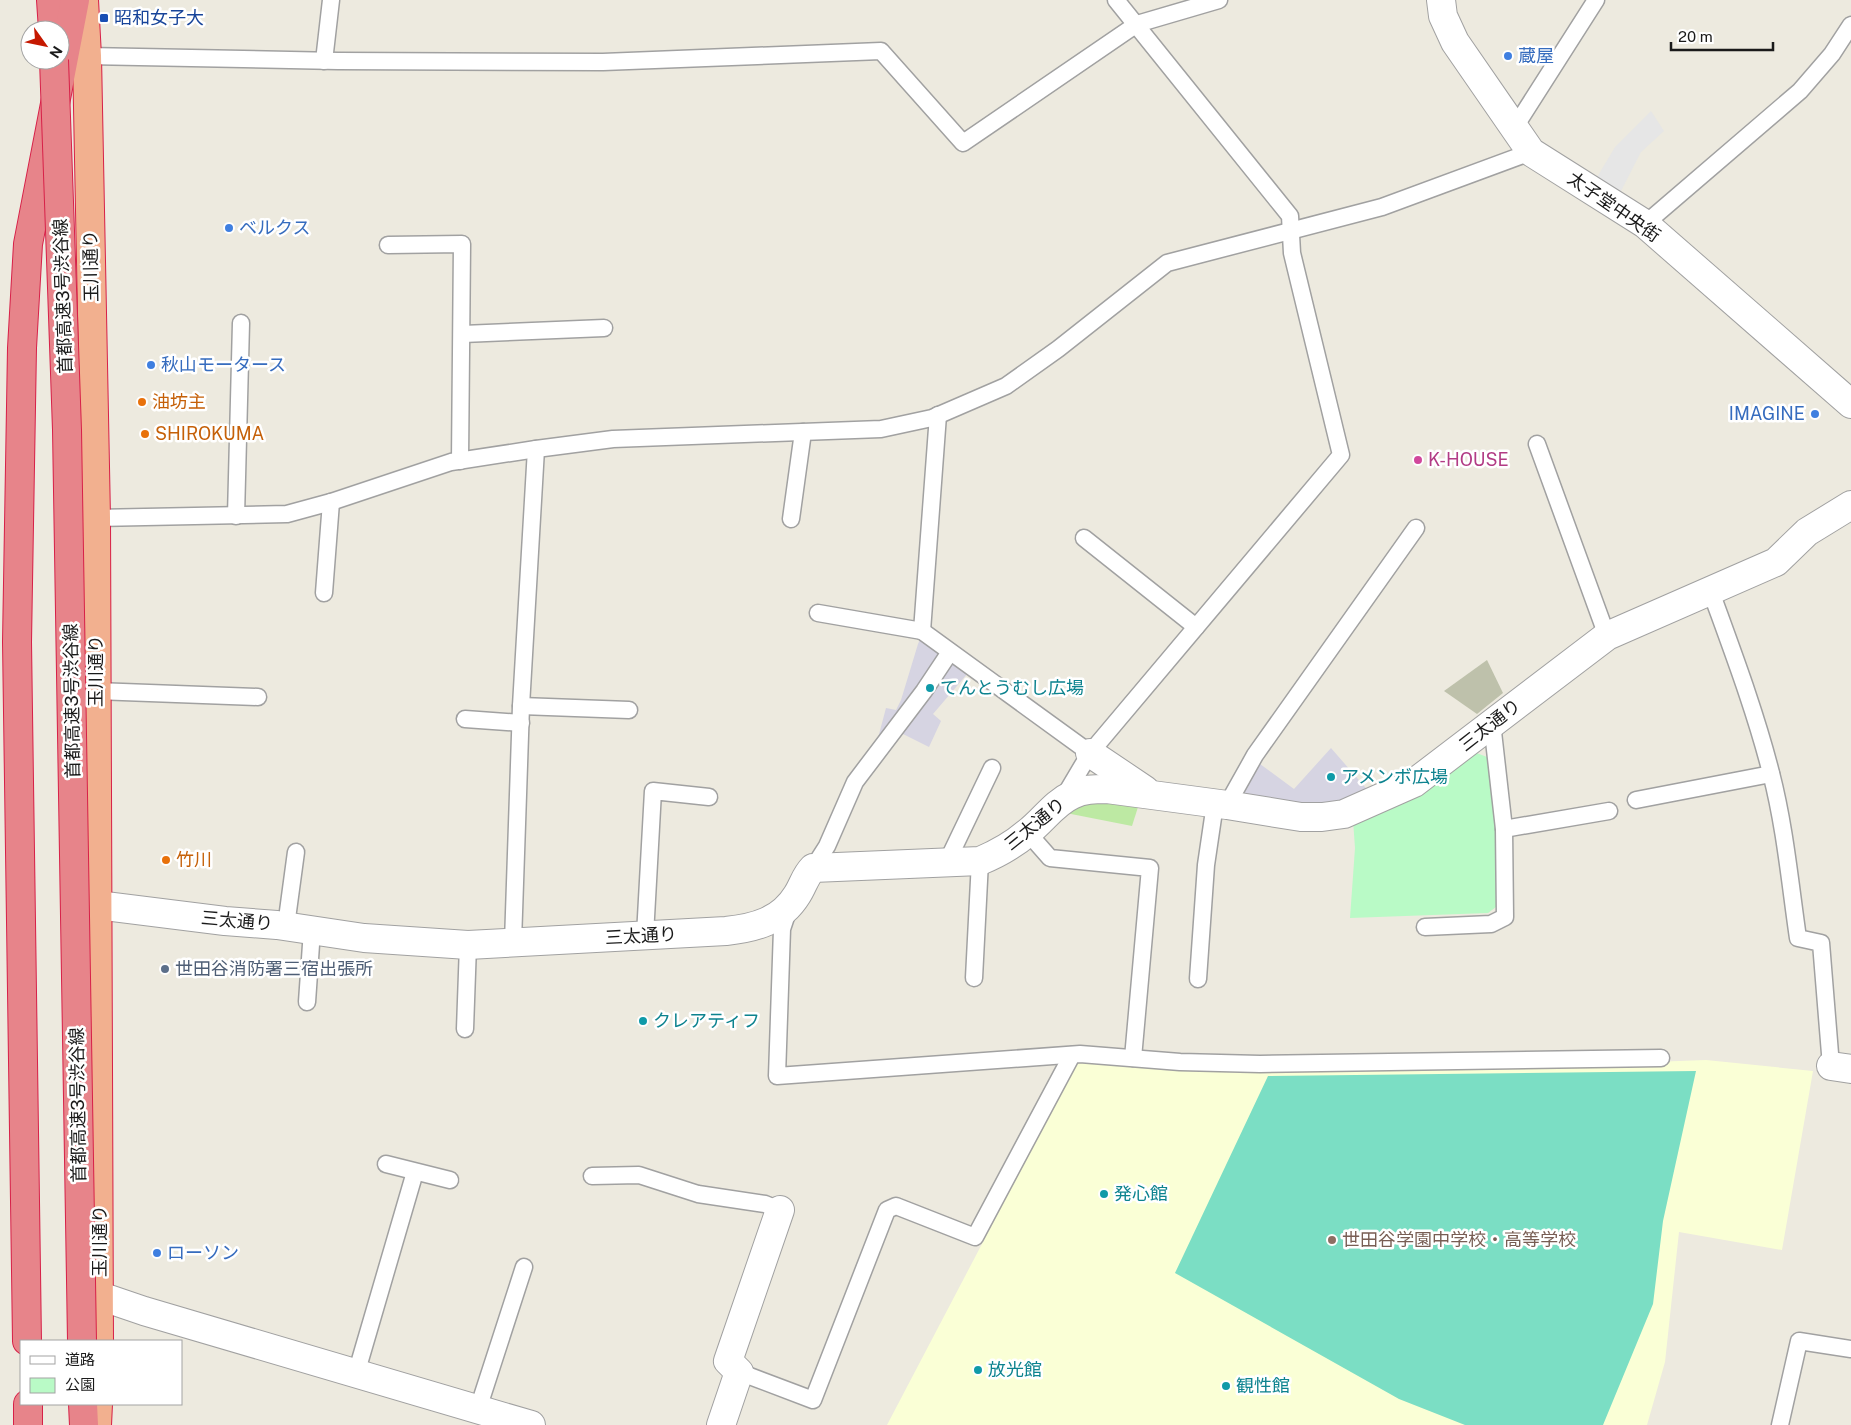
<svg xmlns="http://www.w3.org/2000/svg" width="1851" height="1425" font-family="'Public Sans','Noto Sans JP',sans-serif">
<rect width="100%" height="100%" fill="#edeadf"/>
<!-- education -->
<path fill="#faffd6" d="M1079,1059L1520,1067L1706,1060L1813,1071L1782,1250L1679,1232L1665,1362L1647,1425H887Z"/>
<!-- construction -->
<path fill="#bec1ab" d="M1487,660L1503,693L1477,714L1444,691Z"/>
<!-- grass -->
<path fill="#bde9a3" d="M1097,800L1138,807L1132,826L1066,813L1069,806Z"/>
<!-- park -->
<path fill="#b9fac6" d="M1474,752L1487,757L1498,835L1500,904L1488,913L1350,918L1355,848L1353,820L1415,795L1443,779Z"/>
<!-- pitch -->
<path fill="#7bdec4" d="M1696,1071L1663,1221L1653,1304L1603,1425H1465L1399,1399L1175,1273L1268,1076Z"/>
<!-- parking -->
<path fill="#e6e6e6" d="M1651,111L1664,131L1641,152L1620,193L1596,179L1615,147Z"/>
<!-- plaza -->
<g fill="#d6d4e2">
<path d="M927,623L982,668L968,673L933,714L941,721L929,747L899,732L878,738L886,708L896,710L901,700L918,644Z"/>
<path d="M1331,748L1371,794L1318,810L1241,793L1260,764L1294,789Z"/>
</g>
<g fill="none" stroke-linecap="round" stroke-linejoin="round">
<defs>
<g id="service">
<path d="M87,56L338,61L603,62L881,51L963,143L1137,24L1219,0"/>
<path d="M324,61L331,0"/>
<path d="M1515,127L1596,0"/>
<path d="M1645,224L1800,91L1832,54L1851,25"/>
<path d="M388,245L462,244L460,461"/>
<path d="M463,334L604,328"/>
<path d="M1537,444L1607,636"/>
<path d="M236,516L241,323"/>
<path d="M96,518L287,514L331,502L451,462L536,449L613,439L881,429L932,418L1006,386L1058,349L1167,263L1382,207L1531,152"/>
<path d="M791,519L803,432"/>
<path d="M1084,538L1196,627"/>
<path d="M1710,589C1732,650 1755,710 1771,773C1785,827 1790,883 1798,938L1821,943L1831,1066"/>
<path d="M324,593L331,502"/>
<path d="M818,613L922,631L938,415"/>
<path d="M922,631L1090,753"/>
<path d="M96,691L258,697"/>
<path d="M521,706L629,710"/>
<path d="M465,719L521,723"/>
<path d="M1065,795L1090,753L1341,455L1292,253L1290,216L1116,0"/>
<path d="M1636,800L1771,774"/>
<path d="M1227,805L1255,755L1416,528"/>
<path d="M1504,829L1609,811"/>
<path d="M1028,833L1050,858L1150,868L1133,1058"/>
<path d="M946,864L992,768"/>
<path d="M813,868L827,846L855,782L924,691L950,652"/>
<path d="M789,908L782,929L777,1076L1080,1054L1180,1062L1260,1064L1661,1058"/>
<path d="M286,926L296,852"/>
<path d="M1425,927L1491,924L1505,917L1504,829L1492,723"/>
<path d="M645,935L653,791L709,797"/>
<path d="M513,942L521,706L536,449"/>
<path d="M974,978L980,861"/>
<path d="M1198,979L1206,865L1215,804"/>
<path d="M307,1002L312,930"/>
<path d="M465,1029L468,945"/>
<path d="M386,1164L450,1180"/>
<path d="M592,1176L639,1175L698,1194L765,1204L780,1210"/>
<path d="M739,1372L813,1400L887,1210L896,1206L975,1237L1072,1055"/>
<path d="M356,1374L415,1172"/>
<path d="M478,1409L524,1267"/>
<path d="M1780,1425L1799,1341L1851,1349"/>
</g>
<g id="minor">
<path d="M1441,0L1443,16L1455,42L1531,152L1645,224L1851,404"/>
<path d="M1090,753L1145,790"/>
<path d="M97,905L225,921L277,925L364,938L468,945L726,931C755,928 781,921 797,895C803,886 805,876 813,868L980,861C997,854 1013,845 1027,833C1043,821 1054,803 1072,795C1083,789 1095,789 1107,789L1227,805L1301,817H1322L1344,814L1414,783L1607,636L1776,562L1807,532L1851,505"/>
<path d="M1831,1066L1851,1069"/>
<path d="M100,1296L144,1311L531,1425"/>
<path d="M721,1425L739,1372L728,1361L780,1210"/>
</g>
<g id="trunk">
<path d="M84,0L87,56L96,518L99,1341"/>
<path d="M97,1425L98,1404"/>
</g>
<g id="motorway">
<path d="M51,0L53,30"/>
<path d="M27,1341L17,642L22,348L28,244L75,0"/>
<path d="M28,1404V1425"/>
<path d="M83,1404L84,1425"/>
</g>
</defs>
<!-- service casing -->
<use href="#service" stroke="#a1a1a1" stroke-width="19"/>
<!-- minor casing -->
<use href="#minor" stroke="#a1a1a1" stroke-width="30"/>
<!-- trunk casing -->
<use href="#trunk" stroke="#d72048" stroke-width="30"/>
<!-- motorway casing -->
<use href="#motorway" stroke="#d72048" stroke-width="30"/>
<!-- service -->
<use href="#service" stroke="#fff" stroke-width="16"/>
<!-- minor -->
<use href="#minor" stroke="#fff" stroke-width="28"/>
<!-- trunk -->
<use href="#trunk" stroke="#f2b08f" stroke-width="28"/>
<!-- motorway -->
<use href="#motorway" stroke="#e7848a" stroke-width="28"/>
<defs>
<path id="motorway-bridge" d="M54,60L67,430L82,1341"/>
</defs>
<!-- motorway-bridge casing -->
<use href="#motorway-bridge" stroke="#d72048" stroke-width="30" stroke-linecap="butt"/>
<!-- motorway-bridge -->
<use href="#motorway-bridge" stroke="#e7848a" stroke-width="28"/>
</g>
<!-- markers -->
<rect fill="#1a4fb4" stroke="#fff" stroke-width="2" x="99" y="13" width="10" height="10" rx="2.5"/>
<g fill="#3f7fe0" stroke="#fff" stroke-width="2">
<circle cx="1508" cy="56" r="5"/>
<circle cx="229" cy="228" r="5"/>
<circle cx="151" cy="365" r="5"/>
<circle cx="1815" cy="414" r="5"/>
<circle cx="157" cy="1253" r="5"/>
</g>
<g fill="#e8710a" stroke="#fff" stroke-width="2">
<circle cx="142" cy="402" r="5"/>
<circle cx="145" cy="434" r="5"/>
<circle cx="166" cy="860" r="5"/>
</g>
<circle fill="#d1479c" stroke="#fff" stroke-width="2" cx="1418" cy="460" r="5"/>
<g fill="#0f9aa8" stroke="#fff" stroke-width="2">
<circle cx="930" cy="688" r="5"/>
<circle cx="1331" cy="777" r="5"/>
<circle cx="643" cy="1021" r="5"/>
<circle cx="1104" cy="1194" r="5"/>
<circle cx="978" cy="1370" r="5"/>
<circle cx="1226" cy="1386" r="5"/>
</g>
<circle fill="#5c6f8a" stroke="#fff" stroke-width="2" cx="165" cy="969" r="5"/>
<circle fill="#8d6e63" stroke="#fff" stroke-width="2" cx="1332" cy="1240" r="5"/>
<g text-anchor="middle" stroke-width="5" stroke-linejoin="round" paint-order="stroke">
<!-- transit labels -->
<g font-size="18" fill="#164399" stroke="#fff" text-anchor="start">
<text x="114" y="24">昭和女子大</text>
</g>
<!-- shop labels -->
<g font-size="18" fill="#366cbe" stroke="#fff" text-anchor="start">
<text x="1518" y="62">蔵屋</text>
<text x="239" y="234">ベルクス</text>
<text x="161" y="371">秋山モータース</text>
<text x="1805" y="420" text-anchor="end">IMAGINE</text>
<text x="167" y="1259">ローソン</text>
</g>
<!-- street labels -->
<g font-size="18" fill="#1a1a1a" stroke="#fff">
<text transform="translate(1614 207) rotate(35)" y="6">太子堂中央街</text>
<text transform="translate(91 266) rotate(-91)" y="6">玉川通り</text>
<text transform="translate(63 296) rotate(-92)" y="6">首都高速3号渋谷線</text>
<text transform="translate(96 671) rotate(-90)" y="6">玉川通り</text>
<text transform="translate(72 701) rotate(-91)" y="6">首都高速3号渋谷線</text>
<text transform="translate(1490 725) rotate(-38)" y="6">三太通り</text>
<text transform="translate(1035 824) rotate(-39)" y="6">三太通り</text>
<text transform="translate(237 921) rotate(5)" y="6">三太通り</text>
<text transform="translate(641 936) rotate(-3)" y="6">三太通り</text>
<text transform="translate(78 1105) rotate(-91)" y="6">首都高速3号渋谷線</text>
<text transform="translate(100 1241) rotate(-90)" y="6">玉川通り</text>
</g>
<!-- food labels -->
<g font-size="18" fill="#c56008" stroke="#fff" text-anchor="start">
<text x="152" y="408">油坊主</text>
<text x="155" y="440">SHIROKUMA</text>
<text x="176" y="866">竹川</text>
</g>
<!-- hotel labels -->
<g font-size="18" fill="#b23c85" stroke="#fff" text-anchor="start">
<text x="1428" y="466">K-HOUSE</text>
</g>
<!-- culture labels -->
<g font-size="18" fill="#0d838f" stroke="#fff" text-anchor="start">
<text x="940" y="694">てんとうむし広場</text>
<text x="1341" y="783">アメンボ広場</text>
<text x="653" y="1027">クレアティフ</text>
<text x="1114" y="1200">発心館</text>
<text x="988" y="1376">放光館</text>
<text x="1236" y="1392">観性館</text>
</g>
<!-- service labels -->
<g font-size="18" fill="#4e5e75" stroke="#fff" text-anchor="start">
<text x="175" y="975">世田谷消防署三宿出張所</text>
</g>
<!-- education labels -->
<g font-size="18" fill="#785e54" stroke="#fff" text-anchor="start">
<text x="1342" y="1246">世田谷学園中学校・高等学校</text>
</g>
</g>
<!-- legend -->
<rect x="20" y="1340" width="162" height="65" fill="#ffffff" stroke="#a3a3a3"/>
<rect x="30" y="1356" width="25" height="8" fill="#ffffff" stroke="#a3a3a3"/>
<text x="65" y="1365" font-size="15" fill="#1a1a1a">道路</text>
<rect x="30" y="1378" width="25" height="15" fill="#b9fac6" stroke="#a3a3a3"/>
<text x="65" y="1390" font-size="15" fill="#1a1a1a">公園</text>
<!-- north arrow -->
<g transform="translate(45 45) rotate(123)"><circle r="24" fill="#ffffff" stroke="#a3a3a3"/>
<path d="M0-4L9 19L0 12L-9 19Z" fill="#c51800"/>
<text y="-8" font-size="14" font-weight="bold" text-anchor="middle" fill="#1a1a1a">N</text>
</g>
<!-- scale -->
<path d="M1671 42v8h102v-8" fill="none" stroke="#1a1a1a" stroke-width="2.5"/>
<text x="1678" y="42" font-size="15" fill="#1a1a1a" stroke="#ffffff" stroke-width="4" paint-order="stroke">20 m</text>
</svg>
